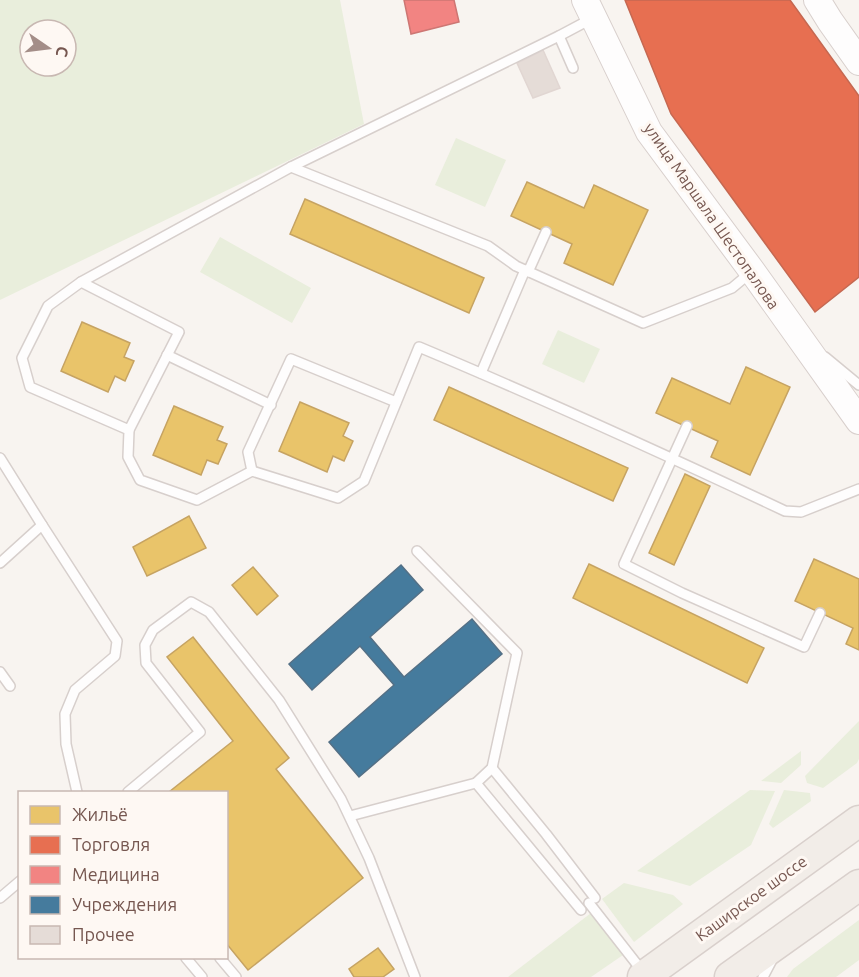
<svg xmlns="http://www.w3.org/2000/svg" width="859" height="977" font-family="Ubuntu,sans-serif">
<rect width="100%" height="100%" fill="#f8f4f0"/>
<!-- green -->
<g fill="#e9eedc" fill-rule="evenodd">
<path d="M0,0H340L364,124L0,300ZM30,30H66V66H30Z"/>
<path d="M456,138L506,160L485,207L435,185Z"/>
<path d="M220,237L311,288L292,323L200,272Z"/>
<path d="M558,330L600,349L584,383L542,364Z"/>
<path d="M859,721V759L857,763L823,788L807,783L805,776Z"/>
<path d="M801,751V765L781,783L761,781Z"/>
<path d="M750,790L775,791L751,845L690,886L637,871Z"/>
<path d="M784,790L810,793L811,801L773,828L769,824Z"/>
<path d="M624,883L673,895L683,904L634,942L602,899Z"/>
<path d="M591,913L623,955L591,977H508Z"/>
<path d="M859,920V960L836,977H787L793,969Z"/>
</g>
<!-- homes -->
<g fill="#e9c46a" stroke="#c6a362" stroke-width="1.5">
<path d="M527,182L584,208L594,185L648,210L613,285L564,263L572,244L511,216Z"/>
<path d="M305,199L484,278L469,313L290,234Z"/>
<path d="M82,322L130,343L124,357L134,361L125,381L115,376L108,392L61,371Z"/>
<path d="M746,367L790,387L750,475L711,457L718,441L656,413L672,378L730,404Z"/>
<path d="M449,387L628,468L613,501L434,420Z"/>
<path d="M300,402L349,423L343,436L353,441L344,461L333,456L327,472L279,451Z"/>
<path d="M174,406L223,427L217,440L227,444L218,464L207,460L201,475L153,455Z"/>
<path d="M685,474L710,486L674,565L649,553Z"/>
<path d="M189,516L206,548L147,576L133,547Z"/>
<path d="M814,559L859,579V650L846,644L853,628L795,601Z"/>
<path d="M589,564L764,648L747,683L573,598Z"/>
<path d="M253,567L278,596L257,615L232,585Z"/>
<path d="M193,637L289,758L276,769L363,878L248,970L226,943V792H169L233,741L167,657Z"/>
<path d="M378,948L394,969L383,977H354L349,969Z"/>
</g>
<!-- shops -->
<path fill="#e76f51" stroke="#c56851" stroke-width="1.5" d="M625,0H790L859,96V277L815,312L671,114Z"/>
<!-- health -->
<path fill="#f28482" stroke="#cd7673" stroke-width="1.5" d="M404,0H454L459,22L411,34Z"/>
<!-- public -->
<path fill="#457b9d" stroke="#547086" stroke-width="1.5" d="M401,565L423,590L370,637L404,677L472,619L502,654L359,777L329,742L394,685L360,646L312,690L289,664Z"/>
<!-- building -->
<path fill="#e5dcd7" stroke="#e1d6d2" stroke-width="1.5" d="M543,50L560,88L533,98L517,63Z"/>
<g fill="none" stroke-linecap="round" stroke-linejoin="round">
<defs>
<g id="lane">
<path d="M591,19L559,36L291,167L81,282L48,306L22,358L30,387L129,430L128,457L140,480L197,500L252,471L338,498L364,481L419,347C543,399 664,454 785,511L801,512L859,489"/>
<path d="M559,36L573,68"/>
<path d="M291,167L488,246L516,266L643,323L732,288L750,273"/>
<path d="M528,272L546,232"/>
<path d="M81,282L179,332L129,430"/>
<path d="M167,355L271,405"/>
<path d="M825,357L859,385"/>
<path d="M481,373L525,270"/>
<path d="M687,426L624,564L682,593L804,647L820,613"/>
<path d="M0,458L42,525"/>
<path d="M252,471L248,452L291,359L396,402"/>
<path d="M417,551L517,653L492,768L476,783"/>
<path d="M0,563L42,525L117,641L115,656L75,690L65,714L66,744L77,792"/>
<path d="M0,672L10,686"/>
<path d="M492,768L546,834L595,898"/>
<path d="M128,792L200,732L146,663L145,645L153,630L191,602L209,612L279,700L341,799L369,858L415,977"/>
<path d="M350,816L476,783L581,910"/>
<path d="M0,898L20,881"/>
<path d="M589,903L643,972"/>
<path d="M186,958L202,977"/>
<path d="M220,958L236,977"/>
<path d="M763,977L773,958"/>
</g>
<g id="secondary">
<path d="M585,0L649,132L752,271L859,421"/>
<path d="M817,0L830,21L859,62"/>
</g>
<g id="primary">
<path d="M643,977L859,821"/>
<path d="M730,977L859,885"/>
</g>
</defs>
<!-- lane casing -->
<use href="#lane" stroke="#d7cfcc" stroke-width="12"/>
<!-- secondary casing -->
<use href="#secondary" stroke="#d8cfcc" stroke-width="28"/>
<!-- primary casing -->
<use href="#primary" stroke="#d9d0cc" stroke-width="33"/>
<!-- lane -->
<use href="#lane" stroke="#fefdfd" stroke-width="9"/>
<!-- secondary -->
<use href="#secondary" stroke="#fefdfd" stroke-width="26"/>
<!-- primary -->
<use href="#primary" stroke="#f2ede8" stroke-width="30"/>
</g>
<g text-anchor="middle" stroke-width="6" stroke-linejoin="round" paint-order="stroke">
<!-- street labels -->
<g font-size="16" fill="#765750" stroke="#fef8f3">
<text transform="translate(712 216) rotate(55)" y="6">улица Маршала Шестопалова</text>
<text transform="translate(751 898) rotate(-36)" y="6">Каширское шоссе</text>
</g>
</g>
<!-- legend -->
<rect x="18" y="791" width="210" height="168" fill="#fef8f3" stroke="#c8b8b2" stroke-width="1.5"/>
<rect x="30" y="806" width="30" height="18" fill="#e9c46a" stroke="#c8b8b2" stroke-width="1.5"/>
<text x="72" y="821" font-size="18" fill="#765750">Жильё</text>
<rect x="30" y="836" width="30" height="18" fill="#e76f51" stroke="#c8b8b2" stroke-width="1.5"/>
<text x="72" y="851" font-size="18" fill="#765750">Торговля</text>
<rect x="30" y="866" width="30" height="18" fill="#f28482" stroke="#c8b8b2" stroke-width="1.5"/>
<text x="72" y="881" font-size="18" fill="#765750">Медицина</text>
<rect x="30" y="896" width="30" height="18" fill="#457b9d" stroke="#c8b8b2" stroke-width="1.5"/>
<text x="72" y="911" font-size="18" fill="#765750">Учреждения</text>
<rect x="30" y="926" width="30" height="18" fill="#e5dcd7" stroke="#c8b8b2" stroke-width="1.5"/>
<text x="72" y="941" font-size="18" fill="#765750">Прочее</text>
<!-- north arrow -->
<g transform="translate(48 48) rotate(104)"><circle r="28" fill="#fef8f3" stroke="#c8b8b2" stroke-width="1.5"/>
<path d="M0-4.5L10 22L0 15L-10 22Z" fill="#a48e88"/>
<text y="-9" font-size="16" font-weight="bold" text-anchor="middle" fill="#765750">С</text>
</g>
</svg>
